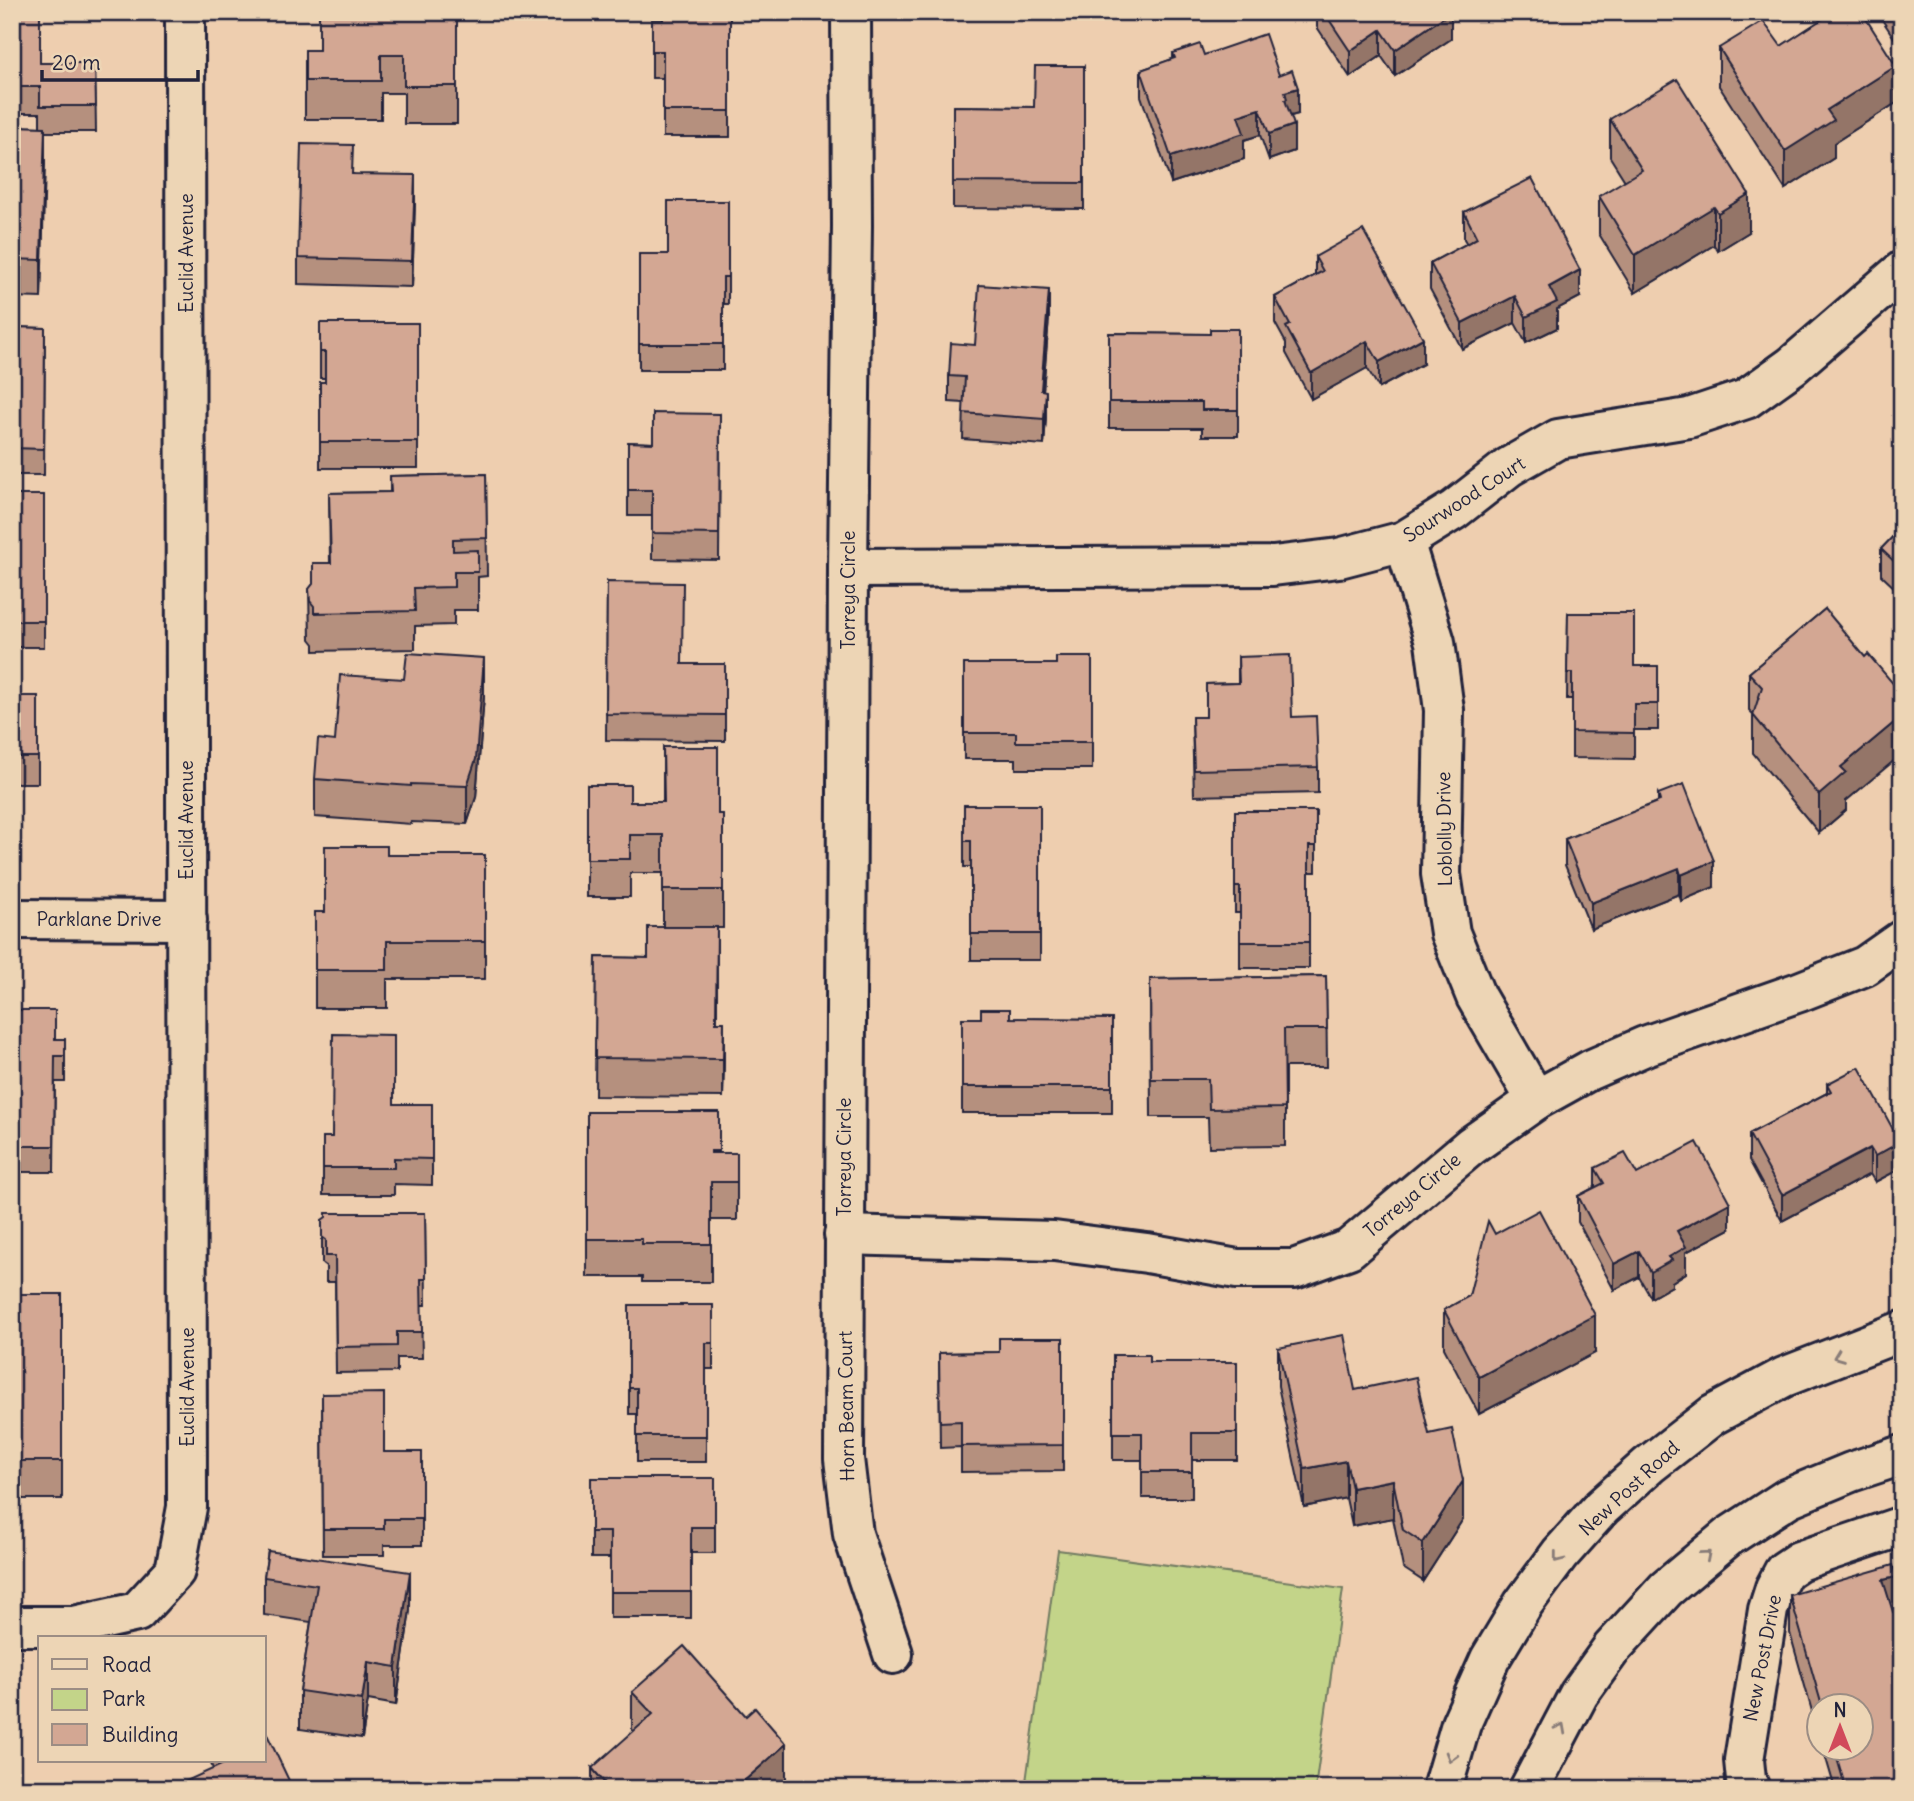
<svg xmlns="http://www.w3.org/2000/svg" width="1914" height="1801" font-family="Delius,sans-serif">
<rect width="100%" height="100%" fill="#eeceaf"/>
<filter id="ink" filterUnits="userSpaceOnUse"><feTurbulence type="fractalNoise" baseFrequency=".0143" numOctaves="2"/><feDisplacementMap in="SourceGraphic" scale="14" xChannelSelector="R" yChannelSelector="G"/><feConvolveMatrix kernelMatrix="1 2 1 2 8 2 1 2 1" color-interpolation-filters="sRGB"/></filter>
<g filter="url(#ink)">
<!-- green -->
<path fill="#c3d489" stroke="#727b62" stroke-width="2" d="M1058,1550L1343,1589L1315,1789H1025Z"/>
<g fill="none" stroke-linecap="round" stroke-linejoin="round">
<defs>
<g id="minor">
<path d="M851,12L852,226L848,568L844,1459L853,1534L893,1654"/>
<path d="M1404,541L1435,642L1444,710L1441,874L1450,933L1476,997L1536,1100"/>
<path d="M848,568L1273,566L1339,558L1404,541L1454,510L1509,467L1558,439L1689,418L1746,399L1792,366L1902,271"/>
<path d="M12,919L187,920"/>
<path d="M844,1235L1054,1241L1147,1253L1237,1269H1294L1349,1249L1471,1146L1536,1100L1590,1070L1645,1046L1799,992L1865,966L1902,940"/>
<path d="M12,1626H74L137,1612L175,1571L187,1507L185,12"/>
<path d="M1442,1789L1461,1724L1490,1659L1523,1604L1560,1554L1602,1507L1649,1465L1713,1415L1784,1377L1902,1331"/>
<path d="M1529,1789L1579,1694L1612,1648L1666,1589L1728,1537L1788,1498L1851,1472L1902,1455"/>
<path d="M1750,1789L1746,1780L1744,1760L1768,1610L1775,1588L1784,1571L1799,1561L1902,1526"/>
</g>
</defs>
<!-- minor casing -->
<use href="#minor" stroke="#22223b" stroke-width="44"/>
<!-- minor -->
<use href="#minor" stroke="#edd5b5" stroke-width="38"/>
</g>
<!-- wall -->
<g fill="#b5907e" stroke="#22223b" stroke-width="2">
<path d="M12,12L40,63H95L96,132H45L41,298L12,297V126L40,127V113H12Z"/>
<path d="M457,12V124H404V93H381V119H305V50H319Z"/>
<path d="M730,12V137H663V78H652V20H663Z"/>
<path d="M1317,12H1451V39L1395,76L1381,56L1350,77L1317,27Z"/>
<path d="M1826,12H1859L1896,103L1834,143V158L1785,189L1719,86V48L1781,46L1826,17Z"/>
<path d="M1877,12H1902V50Z"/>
<path d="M1173,53L1204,55L1279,75L1298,114L1291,116L1294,151L1269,160L1260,135L1244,140V159L1171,183L1141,96V70L1173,59Z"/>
<path d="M1084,66V209L953,208V106L1034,107Z"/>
<path d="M1610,119L1749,232L1718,251L1714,245L1635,293L1599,234V196L1625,181L1610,157Z"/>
<path d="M353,174L415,201L412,287L298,284V258Z"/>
<path d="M728,201V304H723V370H639V254H668Z"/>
<path d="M1464,212L1580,297L1557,309V328L1526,343L1515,323L1462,349L1430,289V263L1467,244L1464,239Z"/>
<path d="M1315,257L1423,364L1379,388L1367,368L1311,399L1286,353V343L1275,323V297L1315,276Z"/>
<path d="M1049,317L1043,390L1046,417L1044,445L963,439L964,403L949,402V376Z"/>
<path d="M320,323H418V468H320V382H325V378H320Z"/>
<path d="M12,327L45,328L44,475H12Z"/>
<path d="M1238,329V436H1202V428H1109V333L1210,334Z"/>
<path d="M720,414L719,560L652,559V516H628V442L653,443Z"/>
<path d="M486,474L487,576L478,577V610H454V625L415,626V649L314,651V644L310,639L309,589L330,563L329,493L390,492V476Z"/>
<rect x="12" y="495" width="32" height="152"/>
<path d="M1902,527V601L1899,599V592L1881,575V549Z"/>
<path d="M607,582L682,664H725V741L606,740Z"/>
<path d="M1825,609L1846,801V810L1819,833L1753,753V714L1749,710V673Z"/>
<path d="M1568,613L1634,666H1658V730H1634V759L1572,758V699H1567Z"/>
<path d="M1092,657V769H1016V759H964V664H1056Z"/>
<path d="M1238,657L1292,717L1318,767V793L1194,796L1192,717H1206V684L1238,683Z"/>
<path d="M12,669L14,696H38V783H12Z"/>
<path d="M404,679L484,696L476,797L467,824L411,822V824L315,817V779L335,741Z"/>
<path d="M663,747L718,814H723V928H717V1022L724,1060L723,1097L595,1096L596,957L648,958L663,927V873H630V897H587V785L630,802H663Z"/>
<path d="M1658,794L1714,887L1681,901L1679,894L1591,929L1565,865V839L1658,802Z"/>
<path d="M964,805H1040V960H971V867H964Z"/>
<path d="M1235,811H1316V872H1309V968H1240V913H1235Z"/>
<path d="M387,855H485V979H387V1008H315V912H325Z"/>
<path d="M1326,976L1327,1067H1285V1146L1209,1147L1208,1117H1151L1150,979Z"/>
<path d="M12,1010L55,1039H65V1082H55L54,1172H12Z"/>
<path d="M962,1018L1112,1019V1113H962Z"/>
<path d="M1827,1084L1900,1169L1875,1182L1870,1174L1782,1221L1749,1160V1134L1827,1093Z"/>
<path d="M394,1104H432V1185L394,1184V1195H323V1137H332Z"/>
<path d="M587,1112H719V1153H737V1220H711V1282H642V1277H587Z"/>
<path d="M1595,1168L1637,1174L1730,1229L1686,1252V1273L1672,1282V1286L1651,1298L1639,1277L1614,1290L1578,1222V1196L1595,1187Z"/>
<path d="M425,1213L426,1305H421L422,1358H397V1372L336,1373L335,1282H326V1266L322,1263V1220Z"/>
<path d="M1495,1234L1595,1353L1479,1414L1444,1348V1310L1469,1296Z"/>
<rect x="12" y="1294" width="50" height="205"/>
<path d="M629,1305H713V1369H706V1462H637V1414H629Z"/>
<path d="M1063,1338V1471L961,1472V1447L940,1448L939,1353L999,1352Z"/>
<path d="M1278,1348L1355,1390L1429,1434L1463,1519L1423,1581L1403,1568L1393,1518L1352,1526L1346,1498L1304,1507L1278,1386Z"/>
<path d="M1113,1355L1149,1362H1237V1460H1192V1498H1142V1460H1113Z"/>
<path d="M322,1394L384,1452H422V1545H384V1555H323Z"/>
<path d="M591,1478H715V1553H691V1618H610V1558H591Z"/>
<path d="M268,1551L410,1610L396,1705L368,1700L362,1738L300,1729V1691L311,1622L264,1615V1577Z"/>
<path d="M1790,1595L1896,1611L1902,1789H1835L1823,1748H1861V1706H1819V1736L1790,1633Z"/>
<path d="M632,1692L746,1716L786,1782L634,1731L632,1730Z"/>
<path d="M210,1761H264L293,1789L213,1769Z"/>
<path d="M592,1768L610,1789H592Z"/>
</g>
<!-- shaded-wall -->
<g fill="#947567" stroke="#22223b" stroke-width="2">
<path d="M1451,12V39L1395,76V50Z"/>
<path d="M1381,30V56L1350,77V51Z"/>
<path d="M1896,66V103L1834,143V158L1785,189V151L1827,110Z"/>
<path d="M1298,88V114L1287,117V125L1285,92Z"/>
<path d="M1260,109V135L1244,140V159L1171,183V157L1238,116Z"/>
<path d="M1294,125V151L1269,160V134Z"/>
<path d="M45,127V165L41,298V260Z"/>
<path d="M415,175V201L412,287V261Z"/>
<path d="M1749,194V232L1718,251V213Z"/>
<path d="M1714,207V245L1635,293V255Z"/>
<path d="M1580,270V297L1557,309V328L1526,343V317L1549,287Z"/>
<path d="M1049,290V317L1041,416V390Z"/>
<path d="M1515,296V323L1462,349V323Z"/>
<path d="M1423,338V364L1379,388V362Z"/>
<path d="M1367,341V368L1311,399V373Z"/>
<path d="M1046,391V417L1044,445V419Z"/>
<path d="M484,658V696L476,797L467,824V786Z"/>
<path d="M1902,716V754L1846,801V810L1819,833V795L1841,767Z"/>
<path d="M1714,861V887L1681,901V875Z"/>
<path d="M1679,868V894L1591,929V903Z"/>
<path d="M724,1022V1060L723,1097V1059Z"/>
<path d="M1900,1142V1169L1875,1182V1156Z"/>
<path d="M1870,1148V1174L1782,1221V1195Z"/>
<path d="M1730,1203V1229L1686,1252V1273L1672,1282V1286L1651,1298V1272L1669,1257L1677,1231Z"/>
<path d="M1639,1251V1277L1614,1290V1264Z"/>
<path d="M1595,1315V1353L1479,1414V1377Z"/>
<path d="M1346,1461V1498L1304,1507V1469Z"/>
<path d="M1393,1480V1518L1352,1526V1488Z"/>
<path d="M1463,1481V1519L1423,1581V1543Z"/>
<path d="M410,1572V1610L396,1705V1667Z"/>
<path d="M1896,1577V1615L1883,1618V1580Z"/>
<path d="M368,1662V1700L362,1738V1700Z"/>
<path d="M786,1744V1782L778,1789H735Z"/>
</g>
<!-- building -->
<g fill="#d3a793" stroke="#22223b" stroke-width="2">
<path d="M12,12H40V63H95L96,106H40V87H12Z"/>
<path d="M319,12H457V86H404V55H381V81H305V50H319Z"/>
<path d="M663,12H730V111H663V51H652V20H663Z"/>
<path d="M1324,12H1451L1395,50L1381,30L1350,51Z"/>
<path d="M1829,12H1859L1861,14H1863L1896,66L1827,110L1834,120L1785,151L1719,48L1763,21L1781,46L1830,14Z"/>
<path d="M1265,34L1279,75L1292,70L1298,88L1285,92L1287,99L1285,100L1294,125L1269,134L1260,109L1238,116L1244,133L1171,157L1141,70L1175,58L1173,53L1200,44L1204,55Z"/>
<path d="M1035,66H1084V183L953,182V106L1034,107Z"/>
<path d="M1677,79L1749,194L1718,213L1714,207L1635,255L1599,196L1642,170L1610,119Z"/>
<path d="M12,126L45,127L41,260L12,259Z"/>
<path d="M301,144L353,145L352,174L415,175L412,261L298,258Z"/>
<path d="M1532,178L1580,270L1549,287L1557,302L1526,317L1515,296L1462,323L1430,263L1477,238L1464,212Z"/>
<path d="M668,201H728V277H723V344H639V254H668Z"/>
<path d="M1363,230L1423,338L1379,362L1367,341L1311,373L1286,327L1290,325L1275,297L1323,271L1315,257Z"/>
<path d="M979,285L1049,290L1041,390L1046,391L1044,419L963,413L965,377L949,376L951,343L975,345Z"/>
<path d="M320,323H418V442H320V382H325V352H320Z"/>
<path d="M12,327L45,328L44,449L12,448Z"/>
<path d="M1210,329H1238V410H1202V402H1109V333L1210,334Z"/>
<path d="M653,413L720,414L719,534L652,533V490H628V442L653,443Z"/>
<path d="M486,474L487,538L453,539V551L478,550V572H454V587L414,588L415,611L314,613V606L310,601L309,589L313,584V563H331L329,493L391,492L390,476Z"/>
<rect x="12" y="495" width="32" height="126"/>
<path d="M1902,527V569L1881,549Z"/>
<path d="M607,582L683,583L682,664H725V715L606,714Z"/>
<path d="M1825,609L1865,657L1868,654L1902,694V716L1841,767L1846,772L1819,795L1753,715L1762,687L1749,673Z"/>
<path d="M1568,613H1634V666H1658V704H1634V733L1572,732V673H1567Z"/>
<path d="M407,653L484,658L476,759L467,786L411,784V786L315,779L318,739L335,741L340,675L404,679Z"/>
<path d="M1290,655L1292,717L1316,716L1318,767L1194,770L1192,717H1206V684L1239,683L1238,657Z"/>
<path d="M1056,657H1092V742H1016V733H964V664H1056Z"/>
<path d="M12,669H14V696H38V757H12Z"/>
<path d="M663,747H718V814H723V890H663V835H630V859H587V785H630V802H664Z"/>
<path d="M1684,784L1714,861L1681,875L1679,868L1591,903L1565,839L1660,801L1658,794Z"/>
<path d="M964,805H1040V934H971V841H964Z"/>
<path d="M1235,811H1316V846H1309V942H1240V887H1235Z"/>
<path d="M325,846H387V855H485V941H387V970H315V912H325Z"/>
<path d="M648,927H717L716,1022H724L723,1059L595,1058L596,957L648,958Z"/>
<path d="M1326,976L1327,1029H1284L1285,1108L1209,1109L1208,1079H1151L1150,979Z"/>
<path d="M981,1009H1010V1018L1112,1019V1087H962V1018H981Z"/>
<path d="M12,1010H55V1039H65V1056H55L54,1146H12Z"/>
<path d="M333,1034L394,1035V1104H432V1159L394,1158V1168H323V1137H332Z"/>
<path d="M1859,1067L1900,1142L1875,1156L1870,1148L1782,1195L1749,1134L1831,1091L1827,1084Z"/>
<path d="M587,1112H719V1151H711V1153H737V1182H711V1244H642V1239H587Z"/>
<path d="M1697,1142L1730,1203L1677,1231L1686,1247L1669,1257L1672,1260L1651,1272L1639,1251L1614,1264L1578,1196L1604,1183L1595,1168L1625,1153L1637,1174Z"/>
<path d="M1539,1210L1595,1315L1479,1377L1444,1310L1469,1296L1488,1221L1495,1234Z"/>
<path d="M326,1213H425L426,1279H421L422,1332H397V1346L336,1347L335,1256H326V1240L322,1237V1220L326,1217Z"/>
<rect x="12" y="1294" width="50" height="167"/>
<path d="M629,1305H713V1343H706V1436H637V1388H629Z"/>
<path d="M1344,1335L1355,1390L1416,1377L1429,1434L1452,1429L1463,1481L1423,1543L1403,1530L1393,1480L1352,1488L1346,1461L1304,1469L1278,1348Z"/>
<path d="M999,1338H1063V1445L961,1446V1421L940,1422L939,1353L999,1352Z"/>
<path d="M1113,1355H1149V1362H1237V1433H1192V1472H1142V1433H1113Z"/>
<path d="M384,1393V1452H422V1519H384V1529H323L322,1394Z"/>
<path d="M591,1478H715V1527H691V1592H610V1532H591Z"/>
<path d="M268,1551L410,1572L396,1667L368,1662L362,1700L300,1691L317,1585L264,1577Z"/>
<path d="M1893,1565L1896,1577L1883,1580L1893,1612L1902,1609V1789H1846L1834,1748H1861V1706H1822L1790,1595Z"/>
<path d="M684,1646L746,1716L755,1708L786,1744L735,1789H610L592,1768L653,1714L632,1692Z"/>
<path d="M264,1728L293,1789H169L228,1762L227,1761H264Z"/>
</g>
<!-- one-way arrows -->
<defs><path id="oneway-chevron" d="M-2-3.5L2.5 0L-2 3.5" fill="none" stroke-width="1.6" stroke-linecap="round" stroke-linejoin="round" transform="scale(1.75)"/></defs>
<g stroke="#887c78">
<use href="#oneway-chevron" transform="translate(1838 1356) rotate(159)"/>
<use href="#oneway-chevron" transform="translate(1706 1555) rotate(-41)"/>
<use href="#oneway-chevron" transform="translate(1558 1558) rotate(128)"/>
<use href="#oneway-chevron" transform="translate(1561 1728) rotate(-62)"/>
<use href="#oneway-chevron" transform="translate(1451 1757) rotate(106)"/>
</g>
</g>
<g text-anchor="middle" stroke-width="7" stroke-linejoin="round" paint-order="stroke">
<!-- street labels -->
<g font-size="19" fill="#22223b" stroke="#edd5b5">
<text transform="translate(186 253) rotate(-90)" y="7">Euclid Avenue</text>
<text transform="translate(1464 499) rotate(-33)" y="7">Sourwood Court</text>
<text transform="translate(848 590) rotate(-90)" y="7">Torreya Circle</text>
<text transform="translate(186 820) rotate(-90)" y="7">Euclid Avenue</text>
<text transform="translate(1444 829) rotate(-91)" y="7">Loblolly Drive</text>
<text x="99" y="926">Parklane Drive</text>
<text transform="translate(844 1157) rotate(-90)" y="7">Torreya Circle</text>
<text transform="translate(1412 1195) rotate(-40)" y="7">Torreya Circle</text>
<text transform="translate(187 1387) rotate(-90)" y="7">Euclid Avenue</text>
<text transform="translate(846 1406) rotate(-91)" y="7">Horn Beam Court</text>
<text transform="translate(1629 1488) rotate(-43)" y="7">New Post Road</text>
<text transform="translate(1762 1658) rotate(-79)" y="7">New Post Drive</text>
</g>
</g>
<!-- margin -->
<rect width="1914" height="1801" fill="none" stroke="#edd5b5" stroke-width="42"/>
<rect x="21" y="21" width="1872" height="1759" fill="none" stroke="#22223b" stroke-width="2.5" filter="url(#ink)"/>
<!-- legend -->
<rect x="38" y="1636" width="228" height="126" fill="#edd5b5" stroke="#9c8d84" stroke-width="2"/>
<rect x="52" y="1659" width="35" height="10" fill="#edd5b5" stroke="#9c8d84" stroke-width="2"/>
<text x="102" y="1672" font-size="21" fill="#22223b">Road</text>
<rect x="52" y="1689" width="35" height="21" fill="#c3d489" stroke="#9c8d84" stroke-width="2"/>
<text x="102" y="1706" font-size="21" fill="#22223b">Park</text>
<rect x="52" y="1724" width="35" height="21" fill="#d3a793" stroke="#9c8d84" stroke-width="2"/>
<text x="102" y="1742" font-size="21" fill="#22223b">Building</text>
<!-- north arrow -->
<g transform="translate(1840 1727)"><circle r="33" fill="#edd5b5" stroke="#9c8d84" stroke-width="2"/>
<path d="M0-5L12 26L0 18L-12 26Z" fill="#d1495b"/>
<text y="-10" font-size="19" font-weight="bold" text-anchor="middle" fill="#22223b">N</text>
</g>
<!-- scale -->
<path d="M42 70v10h156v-10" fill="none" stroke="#22223b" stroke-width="3.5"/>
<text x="52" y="70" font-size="21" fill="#22223b" stroke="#edd5b5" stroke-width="5" paint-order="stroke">20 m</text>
</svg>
